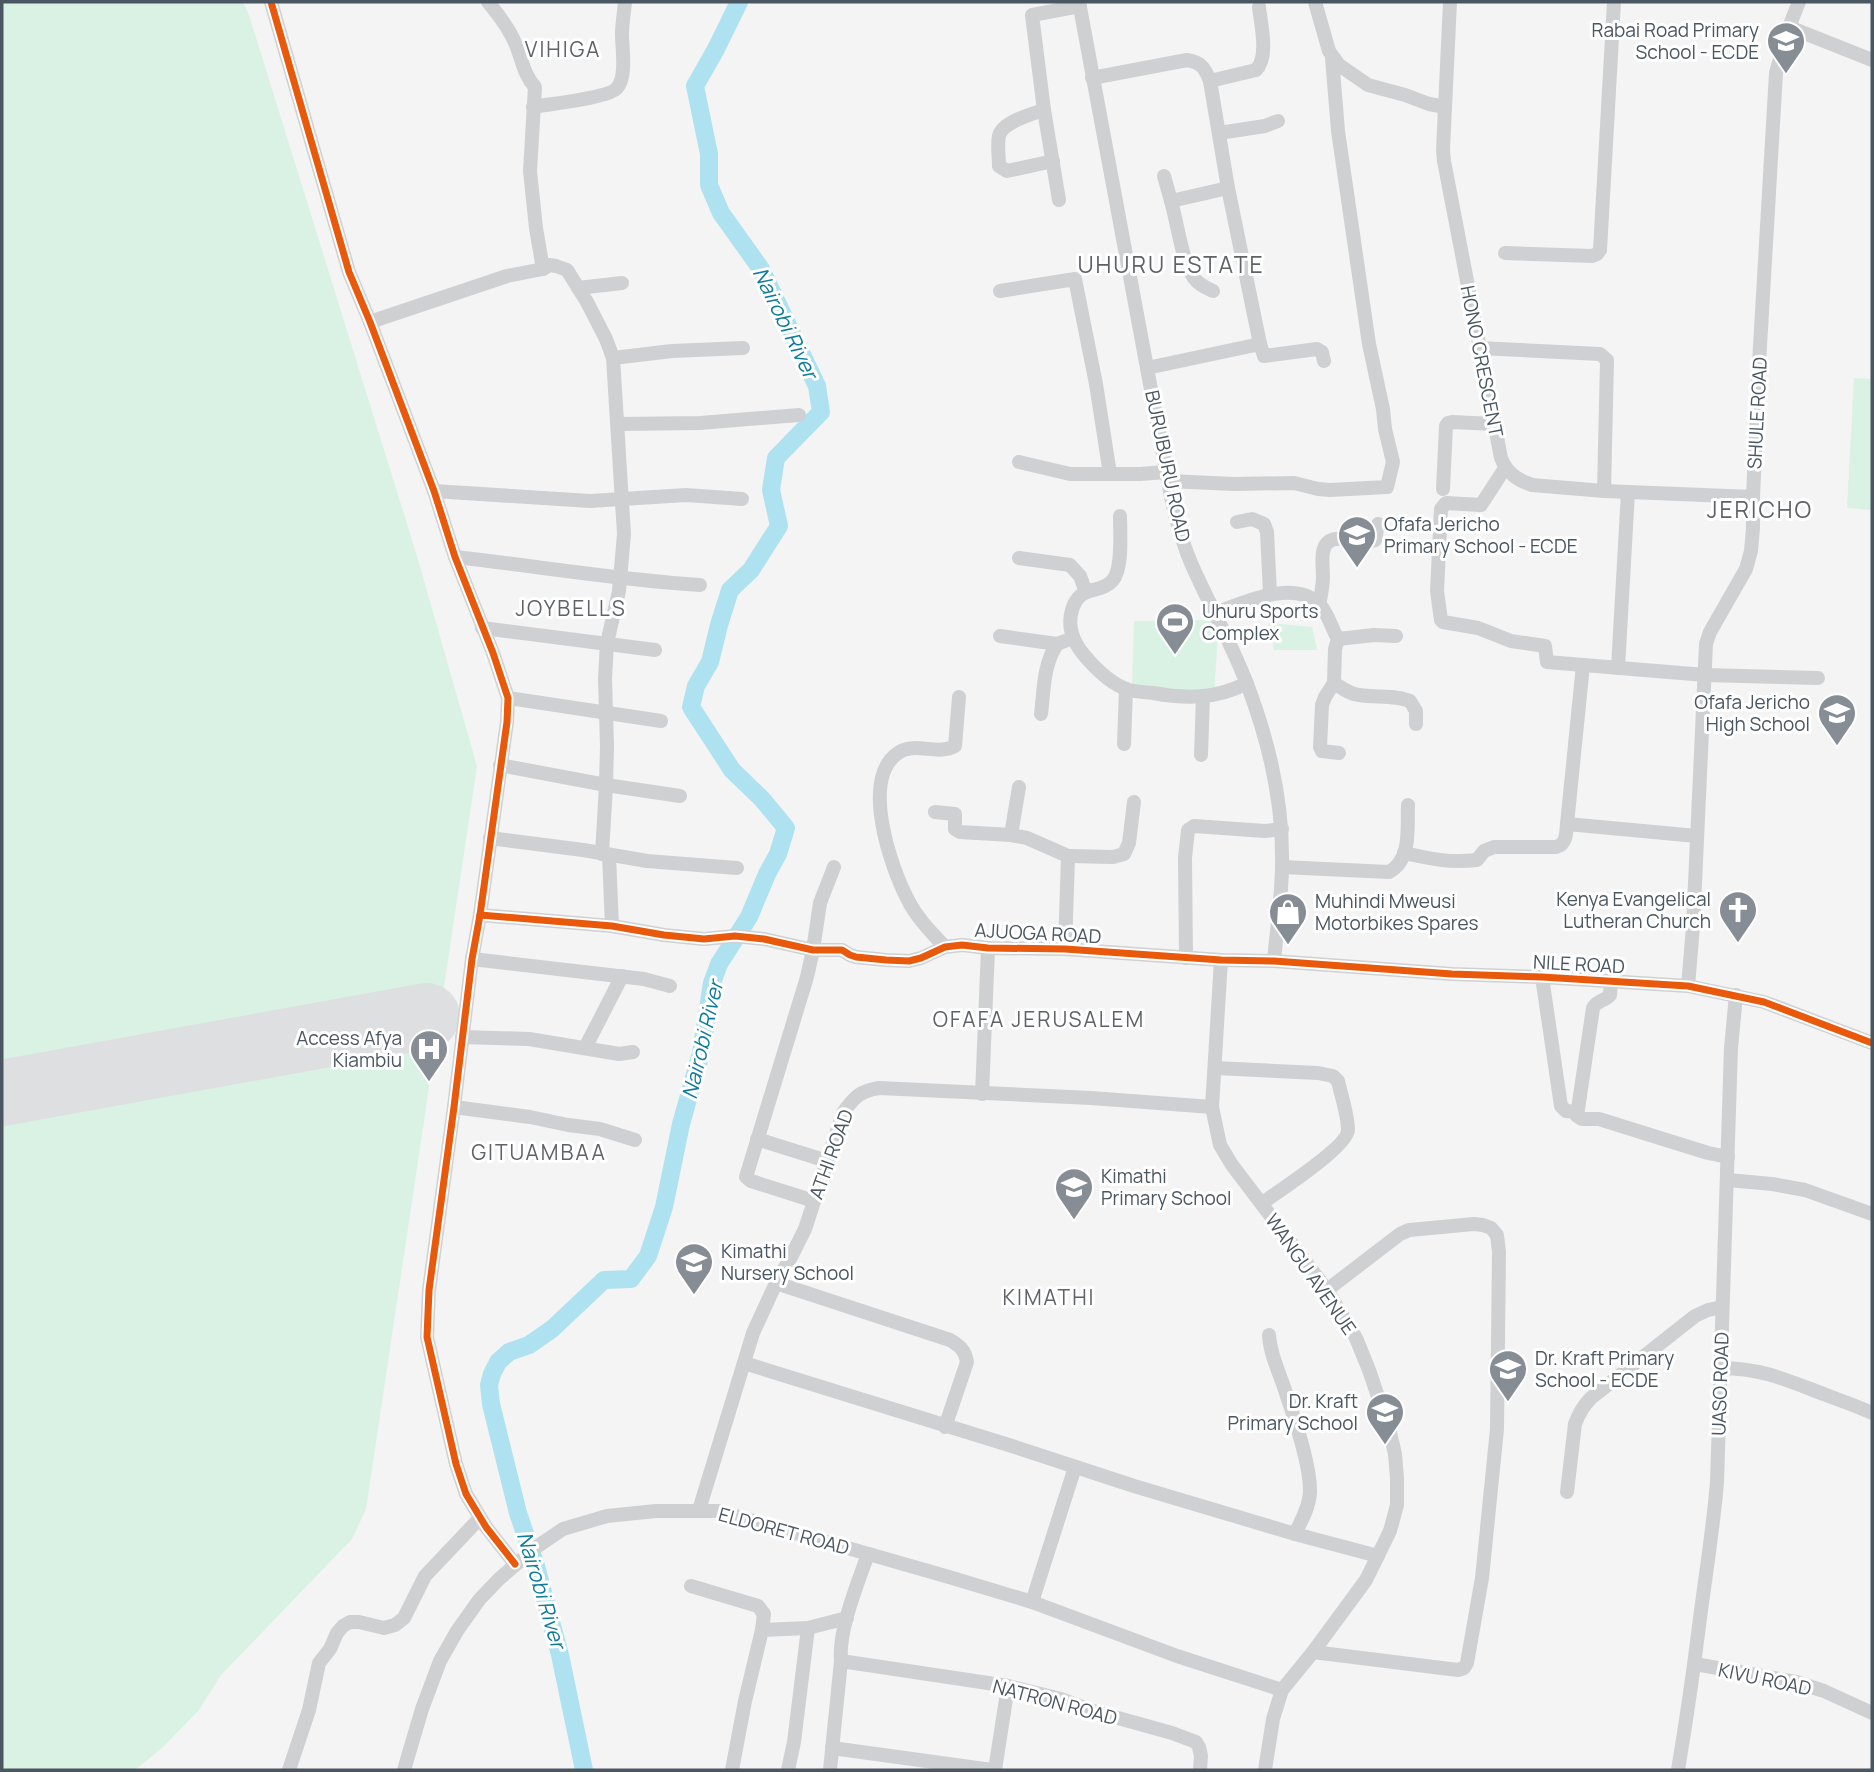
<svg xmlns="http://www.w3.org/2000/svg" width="1874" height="1772" font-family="Manrope,sans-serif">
<rect width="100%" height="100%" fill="#f4f4f4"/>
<!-- green -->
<g fill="#d9f2e3">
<path d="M2,2H243L249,15L417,556L477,766L366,1509L352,1539L221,1675L199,1710L162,1748L135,1770H2Z"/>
<path d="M1854,378L1872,379V510L1847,508Z"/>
<path d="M1219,620L1214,695L1132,690L1134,621Z"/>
<path d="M1269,623L1312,627L1317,650H1274Z"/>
</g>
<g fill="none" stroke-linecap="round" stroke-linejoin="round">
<!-- river -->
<path stroke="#aee2f0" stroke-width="18" d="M584,1770L560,1655L536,1566L518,1513L491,1404L489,1385L492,1374L498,1362L509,1352L529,1345L552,1329L604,1280L631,1279L648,1256L664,1207L681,1124L701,1053L712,983L719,964L749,917L767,874L778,854L786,828L762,799L732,770L691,707L696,686L710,662L719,625L730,590L751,570L779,526L771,490L776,458L821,412L817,386L761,269L721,213L709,185V154L695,86L716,49L739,2"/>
<!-- runway -->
<path stroke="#dedfe0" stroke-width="66" d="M2,1093L427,1016"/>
<!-- minor -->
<g stroke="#ced0d2" stroke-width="14">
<path d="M271,2L349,272L370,322L434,491L455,557L493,653L508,698L507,722L480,915L472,959L454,1107L429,1290L427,1337L456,1464L466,1494L486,1527L515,1564"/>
<path d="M488,2C498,14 510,30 516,45C522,60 524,75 535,87L530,171L536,228L543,269"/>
<path d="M1079,2L1168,481C1173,509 1180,537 1191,563C1209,604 1231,642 1247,684C1268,739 1282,795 1282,855C1283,890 1277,926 1274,961"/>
<path d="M1315,2L1329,51L1339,65L1368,85L1405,95L1429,104L1445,107"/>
<path d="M1450,2L1443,150L1444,161L1501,458C1507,473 1517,480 1532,485L1604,491L1753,497"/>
<path d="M1789,27L1872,60"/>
<path d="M1092,78L1187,60C1201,62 1205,68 1210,81L1228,188L1260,344L1147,368"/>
<path d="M1210,81L1256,70C1269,57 1261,25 1259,7"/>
<path d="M533,107C549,104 609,98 617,88C627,77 622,48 622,34C622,24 624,13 625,2"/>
<path d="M1044,110C1032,114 1002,122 999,136C997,145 999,156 999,166L1007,171L1053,161"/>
<path d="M1219,133L1265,126L1278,121"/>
<path d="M1164,176L1171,201"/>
<path d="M1059,200L1044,110L1032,15L1080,6"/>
<path d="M1505,253L1592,256L1597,254L1600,250L1614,2"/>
<path d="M578,288L622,283"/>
<path d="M1000,291L1075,279L1096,384L1110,474"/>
<path d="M1213,291C1205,287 1199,285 1194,278C1182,262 1177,221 1171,201L1228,188"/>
<path d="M370,322L507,276L543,269L549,265L556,266L567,270L587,302L606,339L613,358L624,534L619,591L607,643L605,679L607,746L606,785L602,854"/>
<path d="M1260,344L1264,356L1317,349L1322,352L1324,361"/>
<path d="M1479,348L1600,354L1607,360L1604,491"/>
<path d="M613,358L672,351L743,348"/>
<path d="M618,424L700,423L799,415"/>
<path d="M1019,462L1070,474H1140L1166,472"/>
<path d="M1505,468L1481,505L1446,503L1441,509L1437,591L1441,620L1443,622L1478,628L1511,641L1545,646L1547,662L1705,675L1818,678"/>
<path d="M1168,481L1234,484L1294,483L1318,489L1330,490L1387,487L1393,462L1385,429L1383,409L1369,344L1338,131L1332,58"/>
<path d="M1443,489L1446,426L1448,423L1452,422L1494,424"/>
<path d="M434,491L590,501L686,495L742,499"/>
<path d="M1120,516C1120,532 1123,568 1113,580C1101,595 1080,583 1072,610C1067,627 1074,643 1084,655C1095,668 1110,683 1126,689C1134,692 1144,692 1153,693C1186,699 1217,699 1247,683"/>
<path d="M1237,522L1252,519L1264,524L1267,532L1270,594"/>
<path d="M455,557C537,566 618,580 700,585"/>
<path d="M1019,558L1070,565L1080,576L1086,592"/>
<path d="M1319,605C1321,595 1323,586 1323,577C1323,564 1318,541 1336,539C1350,538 1363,544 1375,540L1378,524"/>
<path d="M1215,613C1244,603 1294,578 1320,605C1328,613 1332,629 1338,639L1335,649L1334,683L1325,697L1322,705L1320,747L1322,751L1339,753"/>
<path d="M482,628L655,650"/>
<path d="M1000,636L1057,644L1073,638"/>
<path d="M1338,639L1374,635L1396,636"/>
<path d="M1618,668L1628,492"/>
<path d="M1334,683C1342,688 1349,694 1359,695C1377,698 1392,694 1410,701L1416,711V724"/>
<path d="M508,698L661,721"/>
<path d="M1041,714C1044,690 1043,665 1057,644"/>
<path d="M1124,744L1126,689"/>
<path d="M1201,755L1203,697"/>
<path d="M500,765L606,785L680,796"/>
<path d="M1019,787L1011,835L1027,838L1068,856L1065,949"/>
<path d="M935,812L955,814V829L960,832L1011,835"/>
<path d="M1567,824L1697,836"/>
<path d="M490,838L583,850L647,861L737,868"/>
<path d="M1404,853C1432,859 1448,863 1477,860L1484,851L1494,847H1556C1567,844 1566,833 1567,824L1583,665"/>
<path d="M609,855L612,926"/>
<path d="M1068,856L1113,857L1124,854L1129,843L1134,802"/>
<path d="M1282,867L1389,872C1412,860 1407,827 1408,805"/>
<path d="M480,915L612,926L664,935L704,939L735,936L764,939L813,950H842L850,955L856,957L886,960L909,961L921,958L945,947L962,945L988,948L1065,949L1221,960L1274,961L1452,974L1542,977L1688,986L1764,1002L1872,1043"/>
<path d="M945,947C931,932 917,918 908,900C891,868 860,779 898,753C914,741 938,756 955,746L959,697"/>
<path d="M1186,958L1185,858L1188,830L1194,826L1265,831L1282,829"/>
<path d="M472,959L644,979L670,986"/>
<path d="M1221,960L1212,1107L1220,1145L1232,1165L1327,1290L1356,1338L1369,1370L1390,1432L1395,1454L1397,1478V1505L1390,1531L1366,1580L1313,1652L1282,1690L1273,1719L1265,1770"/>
<path d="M1542,977L1561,1106L1566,1111L1577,1112"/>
<path d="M1611,981L1610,995C1605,1001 1596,1001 1593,1008L1577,1116L1582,1119H1599L1708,1153L1728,1157"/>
<path d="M1688,986L1693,927L1706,644L1710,632L1746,569L1751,551L1753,528V497L1759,363L1776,73L1789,27L1799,2"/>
<path d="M462,1037L529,1039L619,1054L633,1052"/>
<path d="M585,1048L622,976"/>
<path d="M1216,1068L1318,1073L1333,1076L1338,1081C1341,1095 1348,1115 1348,1130C1348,1146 1278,1192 1262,1203"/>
<path d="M982,1094L988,948"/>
<path d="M454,1107L530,1117L568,1125L600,1129L635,1140"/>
<path d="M757,1139L827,1161"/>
<path d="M1728,1180L1772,1184L1805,1190L1872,1214"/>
<path d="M814,1201L751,1181L746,1177L807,977L813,950L820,903L834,867"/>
<path d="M776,1283L950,1340C960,1346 965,1350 967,1362L945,1427"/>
<path d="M1269,1335C1270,1353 1278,1370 1284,1387C1293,1415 1311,1465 1310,1493C1309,1508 1301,1521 1295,1534"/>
<path d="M744,1363L1012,1446L1134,1486L1295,1534L1378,1556"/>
<path d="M1721,1368C1762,1368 1789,1381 1826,1395C1842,1401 1857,1406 1872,1413"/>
<path d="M1567,1492L1575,1424C1579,1413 1583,1406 1591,1398L1695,1316L1708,1310L1722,1307"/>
<path d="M699,1510L753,1333L776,1283L791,1257L805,1229L843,1113C854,1097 860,1091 879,1088L1091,1098L1212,1107"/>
<path d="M691,1586L758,1606L764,1614L762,1630"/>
<path d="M1032,1602L1075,1467"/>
<path d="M1313,1652L1458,1670L1464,1668L1467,1663L1482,1578L1497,1429L1499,1252L1497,1235L1491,1228L1483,1225L1474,1224L1409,1230L1400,1234L1327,1290"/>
<path d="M841,1661L1008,1686L1061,1699L1093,1711L1172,1733L1196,1742L1199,1747L1201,1756L1200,1770"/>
<path d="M1695,1664L1796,1682L1824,1691L1872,1713"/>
<path d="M832,1748L992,1770"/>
<path d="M289,1770L309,1710L319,1663L330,1649L337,1633L343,1626L350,1622H359L384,1628L395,1625L404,1618L425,1576L480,1518"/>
<path d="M404,1770L422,1709L440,1661L457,1631L479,1600L499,1579L535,1548L563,1529L607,1516L656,1511H718L949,1577L1032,1602L1177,1656L1282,1690"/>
<path d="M732,1770L745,1701L762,1630L808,1628L847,1618"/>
<path d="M788,1770L794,1742L808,1628"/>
<path d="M830,1770L841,1661C838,1630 858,1583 868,1554"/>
<path d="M995,1770L1008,1686"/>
<path d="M1678,1770C1686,1722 1693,1675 1699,1626C1705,1578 1713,1531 1717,1482L1731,1048L1736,995"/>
</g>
<defs>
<g id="cycleway">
<path d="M271,2L349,272L370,322L434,491L455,557L493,653L508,698L507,722L480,915L472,959L454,1107L429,1290L427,1337L456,1464L466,1494L486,1527L515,1564"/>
<path d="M480,915L612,926L664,935L704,939L735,936L764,939L813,950H842L850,955L856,957L886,960L909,961L921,958L945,947L962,945L988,948L1065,949L1221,960L1274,961L1452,974L1542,977L1688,986L1764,1002L1872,1043"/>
</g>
</defs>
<!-- cycleway casing -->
<use href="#cycleway" stroke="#fff" stroke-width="11"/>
<!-- cycleway -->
<use href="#cycleway" stroke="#e8590c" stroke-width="7"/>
</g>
<!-- icons -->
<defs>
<symbol id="school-pin" viewBox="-11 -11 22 30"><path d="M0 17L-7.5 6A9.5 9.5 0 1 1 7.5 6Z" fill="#868d94" stroke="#fff"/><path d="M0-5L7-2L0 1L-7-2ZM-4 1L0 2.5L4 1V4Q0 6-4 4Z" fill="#fff"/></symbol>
<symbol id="stadium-pin" viewBox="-11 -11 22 30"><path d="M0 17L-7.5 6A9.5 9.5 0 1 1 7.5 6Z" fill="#868d94" stroke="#fff"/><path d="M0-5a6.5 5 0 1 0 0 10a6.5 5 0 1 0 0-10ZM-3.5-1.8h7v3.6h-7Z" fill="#fff"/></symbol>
<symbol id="church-pin" viewBox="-11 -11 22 30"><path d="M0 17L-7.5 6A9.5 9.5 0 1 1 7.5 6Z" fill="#868d94" stroke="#fff"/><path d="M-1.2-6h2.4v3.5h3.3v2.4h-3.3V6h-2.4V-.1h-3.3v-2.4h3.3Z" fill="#fff"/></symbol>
<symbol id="shop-pin" viewBox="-11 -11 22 30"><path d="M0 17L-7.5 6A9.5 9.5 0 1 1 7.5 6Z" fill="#868d94" stroke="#fff"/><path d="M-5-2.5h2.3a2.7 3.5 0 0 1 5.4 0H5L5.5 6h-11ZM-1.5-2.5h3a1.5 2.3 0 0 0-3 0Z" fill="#fff"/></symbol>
<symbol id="hospital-pin" viewBox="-11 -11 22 30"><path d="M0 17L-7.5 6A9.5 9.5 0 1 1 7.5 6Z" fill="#868d94" stroke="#fff"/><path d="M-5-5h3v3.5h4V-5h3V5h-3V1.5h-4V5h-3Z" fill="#fff"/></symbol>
</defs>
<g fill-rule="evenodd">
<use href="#school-pin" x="1764" y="19" width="44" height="60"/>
<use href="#school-pin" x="1335" y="513" width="44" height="60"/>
<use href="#stadium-pin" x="1153" y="600" width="44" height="60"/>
<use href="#school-pin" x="1815" y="691" width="44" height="60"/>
<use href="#church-pin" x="1716" y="888" width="44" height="60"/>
<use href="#shop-pin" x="1266" y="890" width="44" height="60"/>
<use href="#hospital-pin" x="407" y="1027" width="44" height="60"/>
<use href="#school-pin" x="1052" y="1165" width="44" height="60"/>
<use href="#school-pin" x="672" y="1240" width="44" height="60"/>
<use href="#school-pin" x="1486" y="1347" width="44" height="60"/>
<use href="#school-pin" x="1363" y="1390" width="44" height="60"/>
</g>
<g text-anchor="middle" stroke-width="6" stroke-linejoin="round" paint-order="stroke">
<!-- poi labels -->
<g font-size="19" fill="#4a5661" stroke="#fff" text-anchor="start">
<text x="1759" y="37" text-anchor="end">Rabai Road Primary<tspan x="1759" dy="22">School - ECDE</tspan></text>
<text x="1384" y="531">Ofafa Jericho<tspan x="1384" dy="22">Primary School - ECDE</tspan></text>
<text x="1202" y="618">Uhuru Sports<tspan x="1202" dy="22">Complex</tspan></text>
<text x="1810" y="709" text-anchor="end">Ofafa Jericho<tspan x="1810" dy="22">High School</tspan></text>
<text x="1711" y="906" text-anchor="end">Kenya Evangelical<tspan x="1711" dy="22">Lutheran Church</tspan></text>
<text x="1315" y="908">Muhindi Mweusi<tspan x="1315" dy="22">Motorbikes Spares</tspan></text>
<text x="402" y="1045" text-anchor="end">Access Afya<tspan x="402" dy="22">Kiambiu</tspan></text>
<text x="1101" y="1183">Kimathi<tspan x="1101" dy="22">Primary School</tspan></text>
<text x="721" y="1258">Kimathi<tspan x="721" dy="22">Nursery School</tspan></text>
<text x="1535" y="1365">Dr. Kraft Primary<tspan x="1535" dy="22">School - ECDE</tspan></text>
<text x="1358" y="1408" text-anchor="end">Dr. Kraft<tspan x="1358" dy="22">Primary School</tspan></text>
</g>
<!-- street labels -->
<g font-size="19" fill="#4a5661" stroke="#fff">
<text transform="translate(1482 361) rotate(79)" y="7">HONO CRESCENT</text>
<text transform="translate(1757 413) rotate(-87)" y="7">SHULE ROAD</text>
<text transform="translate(1168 466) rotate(78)" y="7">BURUBURU ROAD</text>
<text transform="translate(1038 933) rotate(3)" y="7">AJUOGA ROAD</text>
<text transform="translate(1579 964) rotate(3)" y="7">NILE ROAD</text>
<text transform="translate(831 1154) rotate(-70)" y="7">ATHI ROAD</text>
<text transform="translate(1311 1274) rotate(55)" y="7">WANGU AVENUE</text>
<text transform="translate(1720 1384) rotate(-88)" y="7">UASO ROAD</text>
<text transform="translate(784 1531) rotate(15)" y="7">ELDORET ROAD</text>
<text transform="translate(1765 1679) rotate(12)" y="7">KIVU ROAD</text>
<text transform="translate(1055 1702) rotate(15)" y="7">NATRON ROAD</text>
</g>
<!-- neighbourhood labels -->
<g font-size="21" letter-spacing="2" fill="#5f6368" stroke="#fff">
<text x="563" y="57">VIHIGA</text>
<text x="571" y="616">JOYBELLS</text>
<text x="1039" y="1027">OFAFA JERUSALEM</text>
<text x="539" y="1160">GITUAMBAA</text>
<text x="1049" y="1305">KIMATHI</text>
</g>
<!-- water labels -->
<g font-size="21" font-style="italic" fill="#0c7c9b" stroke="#fff">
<text transform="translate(785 323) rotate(64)" y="7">Nairobi River</text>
<text transform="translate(703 1040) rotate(-77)" y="7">Nairobi River</text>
<text transform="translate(541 1590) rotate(73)" y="7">Nairobi River</text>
</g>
<!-- quarter labels -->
<g font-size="23" letter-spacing="2" fill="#5f6368" stroke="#fff">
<text x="1171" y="273">UHURU ESTATE</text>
<text x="1760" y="518">JERICHO</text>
</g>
</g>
<!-- border -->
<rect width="1874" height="1772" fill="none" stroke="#4a5661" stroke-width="7"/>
</svg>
